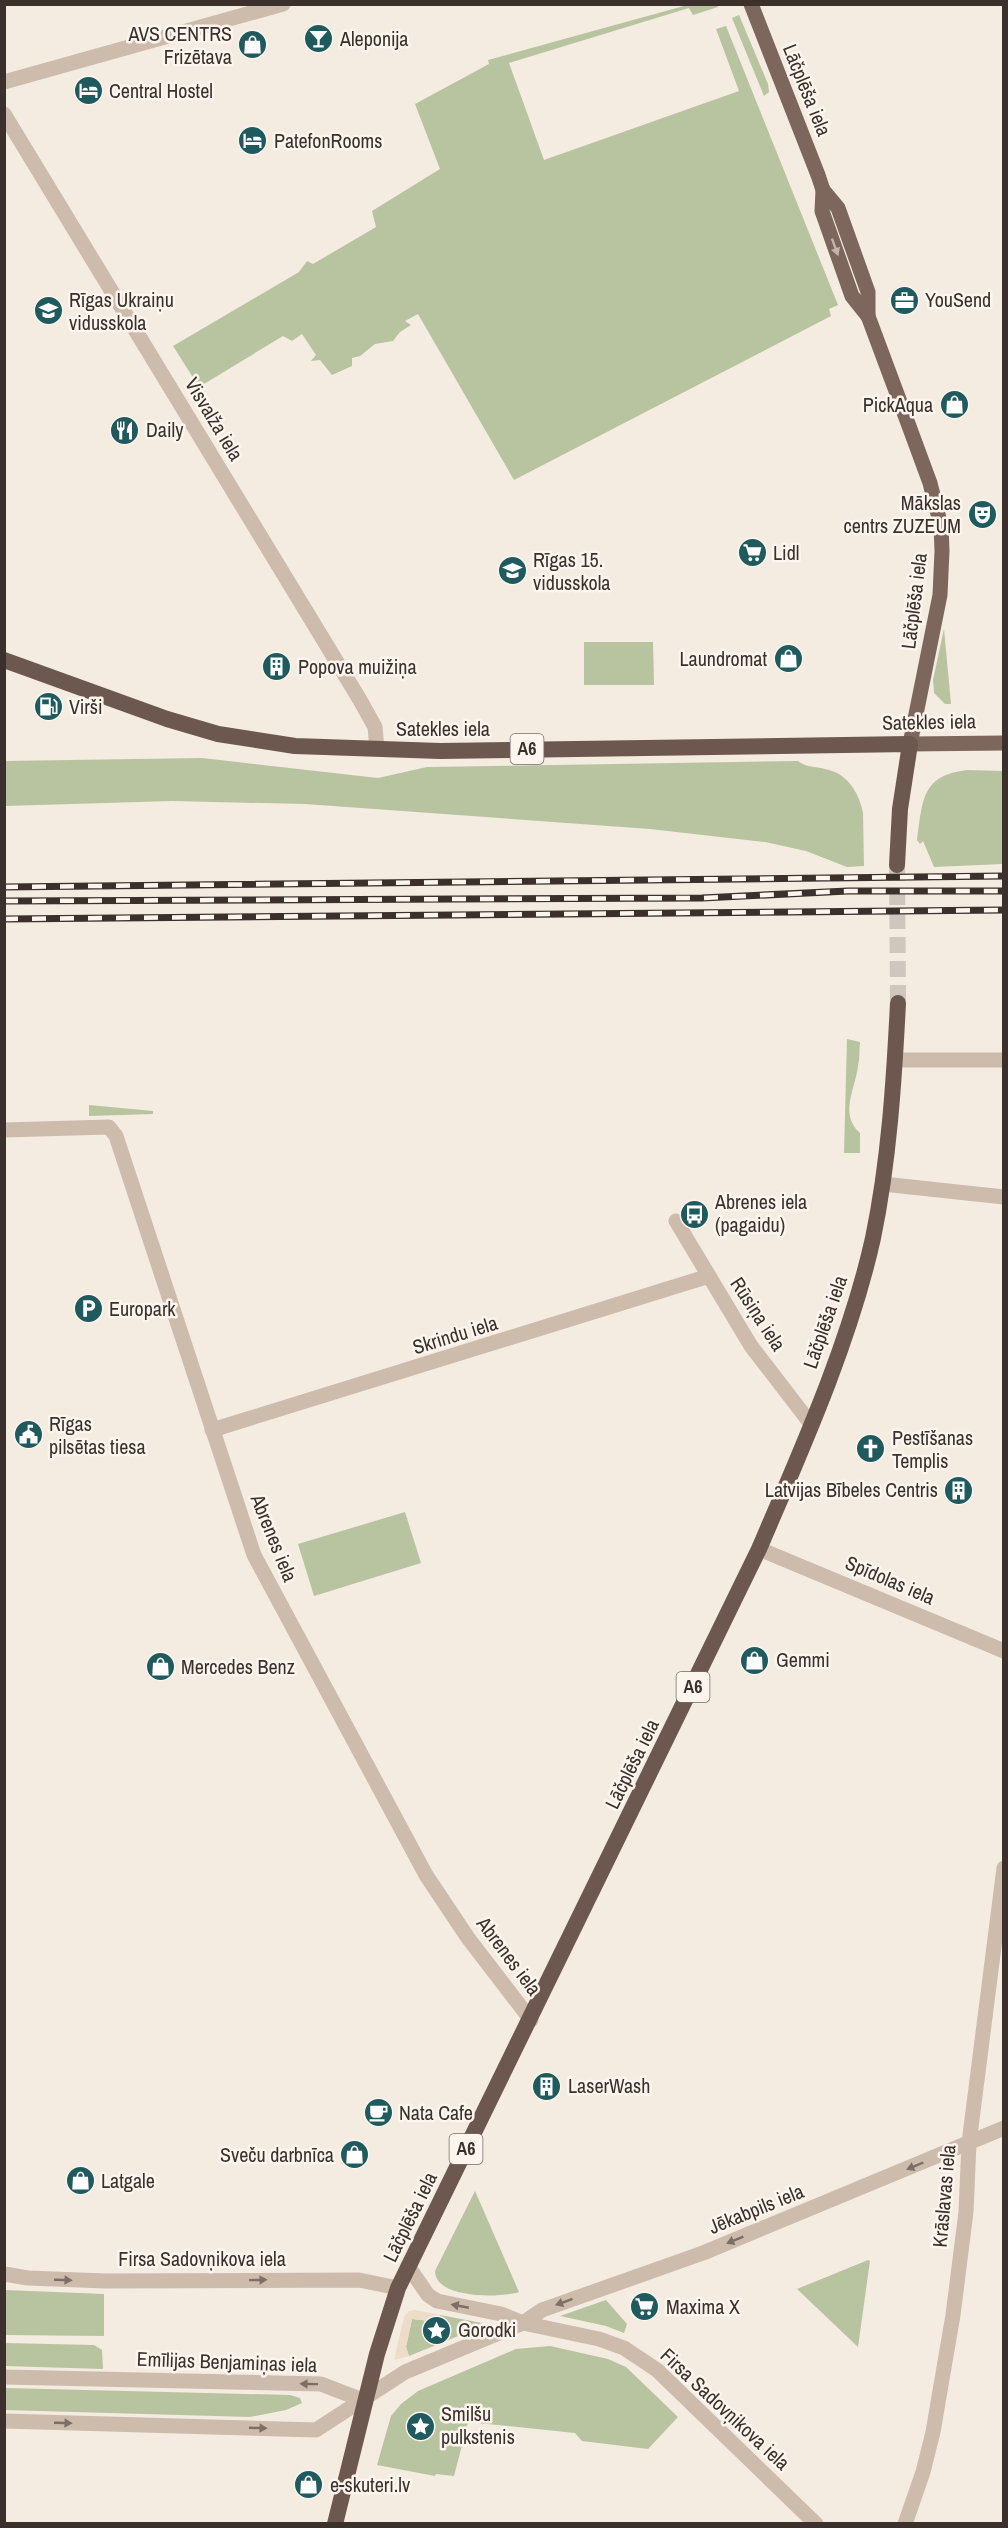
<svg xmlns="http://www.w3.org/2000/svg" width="1008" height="2528" font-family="'Archivo Narrow',sans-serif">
<rect width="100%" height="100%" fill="#f4ebe1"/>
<!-- green -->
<g fill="#b8c4a0">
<path d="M691,4L717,5L718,7L693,15L689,8L509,63L544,160L739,91L716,29L726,26L838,305L829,309L831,316L514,480L418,314L405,321L411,325L400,332L393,341L375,344L360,356L352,358V366L332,375L320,360L311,361L316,355L302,334L292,341L283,336L199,387L173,346L299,272L307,261L313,264L376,227L372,211L440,169L415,104L489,64L488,60Z"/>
<path d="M739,15L768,84L769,92L764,96L732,18Z"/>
<path d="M944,629L951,704H945L934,693L933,680Z"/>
<path d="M653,642L654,685H584V642Z"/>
<path d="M202,758L378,778L427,767L798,761C808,768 813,766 825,769C847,773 859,792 863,813L864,866L847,867L806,851L765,842L650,829L305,804L172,801L5,806V761Z"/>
<path d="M968,770L1003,771V864L934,867L923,841L920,844L917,840C923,800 921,775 968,770Z"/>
<path d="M847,1039L860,1042C859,1050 860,1058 858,1066C855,1090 839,1114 860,1133V1153H844Z"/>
<path d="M89,1105L153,1111V1114L89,1116Z"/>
<path d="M405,1512L421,1563L314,1596L298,1544Z"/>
<path d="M475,2191L519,2292C500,2298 435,2299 435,2271Z"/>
<path d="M868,2260L870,2261L858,2347L797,2289Z"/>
<path d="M5,2290L104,2294V2336L5,2335Z"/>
<path d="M606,2300L627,2324L624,2333L606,2326L560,2316Z"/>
<path d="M440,2315L482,2323L483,2326L409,2356L406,2347L412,2319L439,2322Z"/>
<path d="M5,2343L94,2345L102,2350L103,2369L5,2366Z"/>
<path d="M550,2346L608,2359L626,2367L678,2417L648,2449L582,2441L575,2433L468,2422L454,2476L436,2474L435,2476L377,2465L391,2416L401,2404L418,2391L516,2349Z"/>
<path d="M5,2388L290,2395L300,2398L302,2403L286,2410L250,2417L5,2410Z"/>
</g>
<!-- plaza -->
<path fill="#ecdcc8" d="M415,2310L440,2315L439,2322L412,2319L406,2347L409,2356L394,2360L404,2317L409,2311Z"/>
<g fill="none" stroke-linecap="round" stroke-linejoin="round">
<!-- trunk-tunnel -->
<path stroke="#cfc6bd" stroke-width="16" stroke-dasharray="16 8" stroke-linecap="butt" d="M897,865L898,1003"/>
<!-- minor -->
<g stroke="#cdbbac" stroke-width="15">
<path d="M4,82L283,4"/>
<path d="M4,114L360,700L375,727L377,749"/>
<path d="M895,1060H1004"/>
<path d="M4,1130L109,1127L116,1136L254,1555L426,1875L468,1938L531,2020"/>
<path d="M883,1184L1004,1197"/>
<path d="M676,1221L751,1346L811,1424"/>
<path d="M212,1430L709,1276"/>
<path d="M759,1549L1004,1651"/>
<path d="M4,2274L28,2278L105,2281L359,2280L398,2288"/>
<path d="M523,2323L542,2310L703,2253L1004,2128"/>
<path d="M905,2524L923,2472L933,2432L953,2315L966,2212L969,2143L1004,1868"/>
</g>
<!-- tertiary -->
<g stroke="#cdbbac" stroke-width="15">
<path d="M408,2266L428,2295L437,2301L501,2314L523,2323L599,2339L624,2348L657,2370L816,2524"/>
<path d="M4,2377L321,2384L365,2401"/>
<path d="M4,2421L316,2430L405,2372L523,2323"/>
</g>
<!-- primary -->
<g stroke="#7d675c" stroke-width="15">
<path d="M751,4L818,175L823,190L822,211L852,296L868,316L909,426L930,483L941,526L942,551L940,595L910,744L1004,743"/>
<path d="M823,190L838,208L868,292V316"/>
</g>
<!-- trunk -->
<g stroke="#6c584f" stroke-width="16">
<path d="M4,660L167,719L218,734L295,746L440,751L910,744L900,809L897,865"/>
<path d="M335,2524L377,2354L398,2288L759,1549C801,1451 850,1342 873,1238C889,1161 894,1082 898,1003"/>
</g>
<defs>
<g id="rail">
<path d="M4,887L1004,876"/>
<path d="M4,901L702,898L848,891H1004"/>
<path d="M4,919L1004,910"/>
</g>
</defs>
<!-- rail casing -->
<use href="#rail" stroke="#3b302b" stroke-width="7"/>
<!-- rail -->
<use href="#rail" stroke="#fbf5ee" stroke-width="4.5" stroke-dasharray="14" stroke-linecap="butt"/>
</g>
<!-- one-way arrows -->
<defs><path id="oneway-solid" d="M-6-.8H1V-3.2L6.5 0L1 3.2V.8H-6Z" transform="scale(1.5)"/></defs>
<use fill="#c2b5ac" href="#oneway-solid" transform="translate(835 247) rotate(70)"/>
<g fill="#7d6f65">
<use href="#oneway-solid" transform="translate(915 2166) rotate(157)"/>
<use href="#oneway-solid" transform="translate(735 2240) rotate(158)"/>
<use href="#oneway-solid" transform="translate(63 2280) rotate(2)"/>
<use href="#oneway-solid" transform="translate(258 2280) rotate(-1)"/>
<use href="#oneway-solid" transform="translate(564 2302) rotate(160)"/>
<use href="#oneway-solid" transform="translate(460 2306) rotate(-169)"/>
<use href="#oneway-solid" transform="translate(309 2384) rotate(-179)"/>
<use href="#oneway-solid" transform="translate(63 2423) rotate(2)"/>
<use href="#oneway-solid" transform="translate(258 2428) rotate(2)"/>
</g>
<!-- icons -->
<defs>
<symbol id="bar-disc" viewBox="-11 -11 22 22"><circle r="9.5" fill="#1f5a5e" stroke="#fbf5ee"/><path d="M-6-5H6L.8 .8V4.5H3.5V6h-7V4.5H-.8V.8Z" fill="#fff"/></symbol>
<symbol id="shop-disc" viewBox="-11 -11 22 22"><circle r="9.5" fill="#1f5a5e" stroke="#fbf5ee"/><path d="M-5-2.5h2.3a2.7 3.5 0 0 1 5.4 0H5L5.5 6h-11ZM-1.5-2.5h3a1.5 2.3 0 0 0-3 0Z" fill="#fff"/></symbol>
<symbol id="hotel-disc" viewBox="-11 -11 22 22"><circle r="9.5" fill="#1f5a5e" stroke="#fbf5ee"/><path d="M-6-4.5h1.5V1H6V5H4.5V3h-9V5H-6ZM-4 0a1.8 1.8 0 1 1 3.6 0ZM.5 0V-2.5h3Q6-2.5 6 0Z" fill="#fff"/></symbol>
<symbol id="office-disc" viewBox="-11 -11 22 22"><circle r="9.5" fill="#1f5a5e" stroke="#fbf5ee"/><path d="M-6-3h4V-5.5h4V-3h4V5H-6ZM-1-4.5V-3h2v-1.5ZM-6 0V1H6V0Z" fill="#fff"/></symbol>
<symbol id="school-disc" viewBox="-11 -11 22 22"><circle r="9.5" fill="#1f5a5e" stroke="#fbf5ee"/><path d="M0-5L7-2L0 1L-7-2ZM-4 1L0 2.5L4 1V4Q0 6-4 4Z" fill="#fff"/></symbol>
<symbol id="restaurant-disc" viewBox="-11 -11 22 22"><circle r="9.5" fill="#1f5a5e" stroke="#fbf5ee"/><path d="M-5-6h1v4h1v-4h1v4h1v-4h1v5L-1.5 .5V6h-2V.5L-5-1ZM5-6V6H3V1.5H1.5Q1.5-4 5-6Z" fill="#fff"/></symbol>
<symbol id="theatre-disc" viewBox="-11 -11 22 22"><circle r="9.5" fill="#1f5a5e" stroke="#fbf5ee"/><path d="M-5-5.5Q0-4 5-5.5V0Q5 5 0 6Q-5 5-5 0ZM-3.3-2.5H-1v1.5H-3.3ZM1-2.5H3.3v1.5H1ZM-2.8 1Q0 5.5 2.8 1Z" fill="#fff"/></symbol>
<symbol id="supermarket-disc" viewBox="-11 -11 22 22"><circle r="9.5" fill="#1f5a5e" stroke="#fbf5ee"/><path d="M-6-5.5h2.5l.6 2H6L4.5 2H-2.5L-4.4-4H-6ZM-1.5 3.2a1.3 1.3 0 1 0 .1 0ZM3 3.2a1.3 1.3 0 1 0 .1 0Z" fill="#fff"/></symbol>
<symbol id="building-disc" viewBox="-11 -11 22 22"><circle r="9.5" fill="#1f5a5e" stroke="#fbf5ee"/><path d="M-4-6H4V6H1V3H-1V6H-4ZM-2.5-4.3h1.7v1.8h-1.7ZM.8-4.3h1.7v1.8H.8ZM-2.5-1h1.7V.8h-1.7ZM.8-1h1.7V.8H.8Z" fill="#fff"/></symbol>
<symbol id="fuel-disc" viewBox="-11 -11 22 22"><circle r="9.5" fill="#1f5a5e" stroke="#fbf5ee"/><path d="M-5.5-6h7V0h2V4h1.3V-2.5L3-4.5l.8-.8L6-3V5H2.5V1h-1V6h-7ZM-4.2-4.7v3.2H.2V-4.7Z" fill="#fff"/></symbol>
<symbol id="bus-disc" viewBox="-11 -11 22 22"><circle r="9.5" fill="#1f5a5e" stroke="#fbf5ee"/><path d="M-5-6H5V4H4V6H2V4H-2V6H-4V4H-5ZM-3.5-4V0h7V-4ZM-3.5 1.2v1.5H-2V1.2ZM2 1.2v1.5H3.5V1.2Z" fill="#fff"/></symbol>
<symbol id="parking-disc" viewBox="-11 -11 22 22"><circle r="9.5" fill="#1f5a5e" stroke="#fbf5ee"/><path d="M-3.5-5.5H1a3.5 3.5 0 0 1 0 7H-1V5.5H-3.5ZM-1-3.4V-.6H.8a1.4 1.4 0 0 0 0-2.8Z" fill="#fff"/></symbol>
<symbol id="civic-disc" viewBox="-11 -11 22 22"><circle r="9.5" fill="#1f5a5e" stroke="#fbf5ee"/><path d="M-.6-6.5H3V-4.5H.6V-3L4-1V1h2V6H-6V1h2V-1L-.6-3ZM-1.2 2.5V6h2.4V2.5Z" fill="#fff"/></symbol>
<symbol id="church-disc" viewBox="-11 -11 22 22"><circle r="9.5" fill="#1f5a5e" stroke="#fbf5ee"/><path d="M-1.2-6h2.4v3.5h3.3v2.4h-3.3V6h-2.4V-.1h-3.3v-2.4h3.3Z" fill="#fff"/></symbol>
<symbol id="cafe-disc" viewBox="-11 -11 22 22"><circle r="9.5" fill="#1f5a5e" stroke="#fbf5ee"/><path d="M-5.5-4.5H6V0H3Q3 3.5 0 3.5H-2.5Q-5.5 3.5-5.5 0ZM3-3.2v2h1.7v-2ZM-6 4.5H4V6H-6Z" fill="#fff"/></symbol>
<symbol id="sight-disc" viewBox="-11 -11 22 22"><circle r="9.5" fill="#1f5a5e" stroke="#fbf5ee"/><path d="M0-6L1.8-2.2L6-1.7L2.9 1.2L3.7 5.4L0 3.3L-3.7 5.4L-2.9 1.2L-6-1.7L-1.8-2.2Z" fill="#fff"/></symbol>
</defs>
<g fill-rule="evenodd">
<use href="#bar-disc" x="302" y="22" width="33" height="33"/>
<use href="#shop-disc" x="236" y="28" width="33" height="33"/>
<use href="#hotel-disc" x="72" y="74" width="33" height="33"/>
<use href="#hotel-disc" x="236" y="124" width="33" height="33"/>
<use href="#office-disc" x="888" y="284" width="33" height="33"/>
<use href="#school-disc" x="32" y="294" width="33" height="33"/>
<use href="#shop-disc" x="938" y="388" width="33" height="33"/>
<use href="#restaurant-disc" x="108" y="414" width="33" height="33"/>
<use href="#theatre-disc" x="966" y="498" width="33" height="33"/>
<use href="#supermarket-disc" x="736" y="536" width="33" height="33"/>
<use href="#school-disc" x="496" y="554" width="33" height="33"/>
<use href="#shop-disc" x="772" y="642" width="33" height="33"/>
<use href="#building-disc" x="260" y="650" width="33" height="33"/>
<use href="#fuel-disc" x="32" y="690" width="33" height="33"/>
<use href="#bus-disc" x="678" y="1198" width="33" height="33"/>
<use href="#parking-disc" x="72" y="1292" width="33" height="33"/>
<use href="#civic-disc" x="12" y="1418" width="33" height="33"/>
<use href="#church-disc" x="854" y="1432" width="33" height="33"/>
<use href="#building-disc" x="942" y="1474" width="33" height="33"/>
<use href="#shop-disc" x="738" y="1644" width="33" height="33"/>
<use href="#shop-disc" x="144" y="1650" width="33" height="33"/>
<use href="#building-disc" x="530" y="2070" width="33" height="33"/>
<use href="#cafe-disc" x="362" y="2096" width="33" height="33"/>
<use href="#shop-disc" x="338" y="2138" width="33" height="33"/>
<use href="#shop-disc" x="64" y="2164" width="33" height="33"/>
<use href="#supermarket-disc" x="628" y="2290" width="33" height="33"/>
<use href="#sight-disc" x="420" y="2314" width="33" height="33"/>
<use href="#sight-disc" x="404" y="2410" width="33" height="33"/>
<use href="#shop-disc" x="292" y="2468" width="33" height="33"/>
</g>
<g text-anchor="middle" stroke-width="5" stroke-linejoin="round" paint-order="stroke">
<!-- shield labels -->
<g fill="#fbf5ee" stroke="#756b66" stroke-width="1.5">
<rect x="510.5" y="734" width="33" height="30" rx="4.5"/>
<rect x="676.5" y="1672" width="33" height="30" rx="4.5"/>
<rect x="449.5" y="2134" width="33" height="30" rx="4.5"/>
</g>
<g font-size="18" font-weight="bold" fill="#3b302b">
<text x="527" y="755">A6</text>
<text x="693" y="1693">A6</text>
<text x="466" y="2155">A6</text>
</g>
<!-- poi labels -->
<g font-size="20" fill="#3b302b" stroke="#fbf5ee" text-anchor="start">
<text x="232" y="41" text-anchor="end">AVS CENTRS<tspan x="232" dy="23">Frizētava</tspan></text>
<text x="340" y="46">Aleponija</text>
<text x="109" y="98">Central Hostel</text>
<text x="274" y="148">PatefonRooms</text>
<text x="69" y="307">Rīgas Ukraiņu<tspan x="69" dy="23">vidusskola</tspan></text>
<text x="925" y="307">YouSend</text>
<text x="933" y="412" text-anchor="end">PickAqua</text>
<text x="146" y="437">Daily</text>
<text x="961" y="510" text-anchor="end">Mākslas<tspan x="961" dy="23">centrs ZUZEUM</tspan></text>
<text x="773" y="560">Lidl</text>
<text x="533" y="567">Rīgas 15.<tspan x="533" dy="23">vidusskola</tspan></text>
<text x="767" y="666" text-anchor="end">Laundromat</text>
<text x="298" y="674">Popova muižiņa</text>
<text x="69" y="714">Virši</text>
<text x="715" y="1209">Abrenes iela<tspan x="715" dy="23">(pagaidu)</tspan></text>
<text x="109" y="1316">Europark</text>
<text x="49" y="1431">Rīgas<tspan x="49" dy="23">pilsētas tiesa</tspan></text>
<text x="892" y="1445">Pestīšanas<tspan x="892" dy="23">Templis</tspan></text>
<text x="938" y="1497" text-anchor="end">Latvijas Bībeles Centris</text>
<text x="776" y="1667">Gemmi</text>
<text x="181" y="1674">Mercedes Benz</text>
<text x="568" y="2093">LaserWash</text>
<text x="399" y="2120">Nata Cafe</text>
<text x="334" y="2162" text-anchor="end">Sveču darbnīca</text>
<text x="101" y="2188">Latgale</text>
<text x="666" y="2314">Maxima X</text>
<text x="458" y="2337">Gorodki</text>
<text x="441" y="2421">Smilšu<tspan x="441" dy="23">pulkstenis</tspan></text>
<text x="330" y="2492">e-skuteri.lv</text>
</g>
<!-- street labels -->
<g font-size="20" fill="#3b302b" stroke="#fbf5ee">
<text transform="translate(807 90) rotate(68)" y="7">Lāčplēša iela</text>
<text transform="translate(214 419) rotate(59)" y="7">Visvalža iela</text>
<text transform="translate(914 601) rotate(-83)" y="7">Lāčplēša iela</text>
<text transform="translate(929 722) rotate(-1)" y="7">Satekles iela</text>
<text x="443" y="736">Satekles iela</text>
<text transform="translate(758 1314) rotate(57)" y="7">Rūsiņa iela</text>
<text transform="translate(825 1322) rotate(-71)" y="7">Lāčplēša iela</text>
<text transform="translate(455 1335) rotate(-17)" y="7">Skrindu iela</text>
<text transform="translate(274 1538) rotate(68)" y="7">Abrenes iela</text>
<text transform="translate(890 1580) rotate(23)" y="7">Spīdolas iela</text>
<text transform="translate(632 1764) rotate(-64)" y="7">Lāčplēša iela</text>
<text transform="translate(509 1956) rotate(53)" y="7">Abrenes iela</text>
<text transform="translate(944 2196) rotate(-85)" y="7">Krāslavas iela</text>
<text transform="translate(756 2209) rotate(-22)" y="7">Jēkabpils iela</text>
<text transform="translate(410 2217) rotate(-64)" y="7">Lāčplēša iela</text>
<text x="202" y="2266">Firsa Sadovņikova iela</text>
<text transform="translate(227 2362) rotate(2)" y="7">Emīlijas Benjamiņas iela</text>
<text transform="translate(725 2409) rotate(43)" y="7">Firsa Sadovņikova iela</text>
</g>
</g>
<!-- border -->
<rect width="1008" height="2528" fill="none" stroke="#3b302b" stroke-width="12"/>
</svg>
